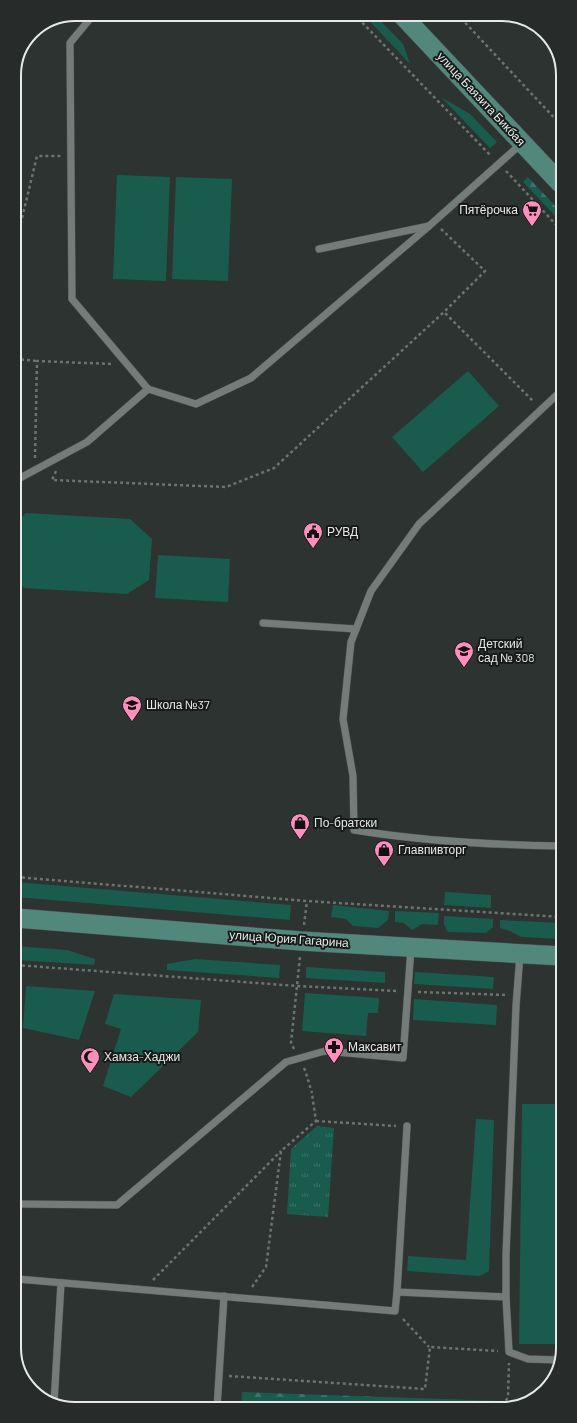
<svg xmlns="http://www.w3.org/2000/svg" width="577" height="1423" font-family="Barlow,sans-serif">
<defs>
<pattern id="forest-firs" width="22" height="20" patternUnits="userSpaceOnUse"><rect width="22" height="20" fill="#195c4d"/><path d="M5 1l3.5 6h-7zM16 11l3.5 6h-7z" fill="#3a7467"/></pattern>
<pattern id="park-tufts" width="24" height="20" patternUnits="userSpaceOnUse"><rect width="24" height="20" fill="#195c4d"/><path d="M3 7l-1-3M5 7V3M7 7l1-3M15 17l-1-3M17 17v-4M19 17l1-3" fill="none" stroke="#3a7467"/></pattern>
</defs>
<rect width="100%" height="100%" fill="#2c3331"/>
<!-- grass -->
<g fill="#195c4d">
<path d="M363,14H374L403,44L410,64Z"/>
<path d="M441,97L470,114L497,142L490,148Z"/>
<path d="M117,175L170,177L166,281L113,279Z"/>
<path d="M176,177L232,179L228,281L172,279Z"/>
<path d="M468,371L499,406L423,472L392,437Z"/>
<path d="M26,513L130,519L152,539L149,580L127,594L24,588L15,578V523Z"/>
<path d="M158,555L230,559L228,602L155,598Z"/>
<path d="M16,882L291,905L290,920L16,897Z"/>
<path d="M445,892L491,895V908L444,905Z"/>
<path d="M333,905L389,911L388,920L378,928L353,926L346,919L331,917Z"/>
<path d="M395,911L439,913L438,925L422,924L412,930L404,923L395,922Z"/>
<path d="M444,916L493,919V927L486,933L448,932L444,925Z"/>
<path d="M500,920L562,923V939L521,937L510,931L500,928Z"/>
<path d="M16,946L67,950L95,959L94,965L16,960Z"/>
<path d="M195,959L280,965L279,978L167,970V964Z"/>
<path d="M306,967L385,972V983L306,978Z"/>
<path d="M415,972L494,977L493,989L414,984Z"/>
<path d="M26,986L95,991L79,1040L23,1028Z"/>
<path d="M305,993L379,998L378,1013H368L366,1036L302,1031Z"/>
<path d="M114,994L201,1000L198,1032L131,1097L103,1086L121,1029L105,1024Z"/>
<path d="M414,999L497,1005L496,1025L413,1020Z"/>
<path d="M522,1104H562L563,1344H519Z"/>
<path d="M476,1119L494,1120L489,1271L480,1276L407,1271L408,1256L466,1260Z"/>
</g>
<!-- forest -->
<g fill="url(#forest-firs)">
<path d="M528,177L560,211V221L523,182Z"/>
<path d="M242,1392L500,1401L498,1406L241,1408Z"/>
</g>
<!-- park -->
<path fill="url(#park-tufts)" d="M317,1126L334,1128L328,1217L287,1214L291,1149Z"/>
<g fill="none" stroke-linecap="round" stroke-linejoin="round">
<defs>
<g id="lane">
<path d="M90,14L89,20L70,43L72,299L148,389L196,404L251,378L429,226"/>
<path d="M319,249L429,226L521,144"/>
<path d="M561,391L419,524L371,591L351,642L343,719L353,776L354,830C422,841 493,845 562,846"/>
<path d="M15,477L20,478L87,442L148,389"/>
<path d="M263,623L356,629"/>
<path d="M520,954L516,1006L506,1255V1297L509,1352L528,1359L559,1360"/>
<path d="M17,1204L117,1205L286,1062L325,1051L403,1058L411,948"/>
<path d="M17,1279L395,1311L397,1292L506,1297"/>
<path d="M397,1292L407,1126"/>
<path d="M54,1403L61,1283"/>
<path d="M217,1408L224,1296"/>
</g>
<g id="secondary">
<path d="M401,14L560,183"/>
<path d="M16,918L301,941L562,956"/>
</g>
</defs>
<!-- lane casing -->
<use href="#lane" stroke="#4b514f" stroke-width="8"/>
<!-- secondary casing -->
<use href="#secondary" stroke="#4b514f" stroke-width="20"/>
<!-- path -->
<g stroke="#6c7371" stroke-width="2.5" stroke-dasharray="3 3" stroke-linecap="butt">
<path d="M354,14L491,156"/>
<path d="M457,14L560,124"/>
<path d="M506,171L560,229"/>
<path d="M441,229L485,271L444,312"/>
<path d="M15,247L37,156H61"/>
<path d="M15,359L37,361"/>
<path d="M35,458L37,361L112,364"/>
<path d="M56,471L52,480L226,487L274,468L444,312L534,402"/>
<path d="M16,877L307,901L562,917"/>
<path d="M304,925L307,901"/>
<path d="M16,965L297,986L397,991"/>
<path d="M418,992L507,995"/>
<path d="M294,1049L291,1043L300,957"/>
<path d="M304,1068L306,1073L312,1093"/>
<path d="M316,1121L396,1126"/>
<path d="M153,1280L281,1151"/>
<path d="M252,1287L266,1267L281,1151L316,1121L312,1094"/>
<path d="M403,1319L429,1347"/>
<path d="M229,1376L425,1389L430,1347L498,1351"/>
<path d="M503,1406L508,1397L509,1363"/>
</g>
<!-- lane -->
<use href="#lane" stroke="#747c79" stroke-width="7"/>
<!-- secondary -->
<use href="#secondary" stroke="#52877c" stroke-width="19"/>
</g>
<!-- icons -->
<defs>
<symbol id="supermarket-pin" viewBox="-11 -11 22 30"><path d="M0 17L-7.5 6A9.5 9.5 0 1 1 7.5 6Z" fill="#fe8ebc" stroke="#171a19"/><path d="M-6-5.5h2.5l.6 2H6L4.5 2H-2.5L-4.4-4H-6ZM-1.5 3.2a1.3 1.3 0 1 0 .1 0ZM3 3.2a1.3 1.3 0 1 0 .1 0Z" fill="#111"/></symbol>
<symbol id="civic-pin" viewBox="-11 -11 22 30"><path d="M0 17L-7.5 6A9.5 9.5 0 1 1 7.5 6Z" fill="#fe8ebc" stroke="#171a19"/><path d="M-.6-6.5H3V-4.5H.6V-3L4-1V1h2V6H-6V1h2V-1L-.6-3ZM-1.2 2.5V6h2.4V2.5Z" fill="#111"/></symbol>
<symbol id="school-pin" viewBox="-11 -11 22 30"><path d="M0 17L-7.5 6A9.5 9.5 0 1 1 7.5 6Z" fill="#fe8ebc" stroke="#171a19"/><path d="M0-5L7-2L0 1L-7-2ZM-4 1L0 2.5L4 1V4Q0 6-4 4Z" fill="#111"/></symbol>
<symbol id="shop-pin" viewBox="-11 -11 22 30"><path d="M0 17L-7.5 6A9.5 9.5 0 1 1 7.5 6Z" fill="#fe8ebc" stroke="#171a19"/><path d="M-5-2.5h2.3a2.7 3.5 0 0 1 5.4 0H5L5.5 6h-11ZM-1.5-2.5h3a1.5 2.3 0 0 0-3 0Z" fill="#111"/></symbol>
<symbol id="pharmacy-pin" viewBox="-11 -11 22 30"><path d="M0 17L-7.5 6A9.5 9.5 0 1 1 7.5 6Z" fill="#fe8ebc" stroke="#171a19"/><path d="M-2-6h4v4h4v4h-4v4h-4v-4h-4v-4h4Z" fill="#111"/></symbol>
<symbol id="mosque-pin" viewBox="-11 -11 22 30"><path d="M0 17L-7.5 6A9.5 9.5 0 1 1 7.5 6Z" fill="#fe8ebc" stroke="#171a19"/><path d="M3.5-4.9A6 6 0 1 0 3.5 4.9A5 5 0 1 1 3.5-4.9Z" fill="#111"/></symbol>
</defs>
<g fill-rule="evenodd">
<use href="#supermarket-pin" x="521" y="199" width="22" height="30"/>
<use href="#civic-pin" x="302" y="521" width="22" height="30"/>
<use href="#school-pin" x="453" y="640" width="22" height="30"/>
<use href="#school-pin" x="121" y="694" width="22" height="30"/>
<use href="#shop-pin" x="289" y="812" width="22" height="30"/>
<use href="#shop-pin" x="373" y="839" width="22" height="30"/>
<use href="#pharmacy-pin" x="323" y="1036" width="22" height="30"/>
<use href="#mosque-pin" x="79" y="1046" width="22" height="30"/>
</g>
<g text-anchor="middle" stroke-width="4" stroke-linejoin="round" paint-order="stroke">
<!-- street labels -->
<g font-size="12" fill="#e5eae8" stroke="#171a19">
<text transform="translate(481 99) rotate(47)" y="4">улица Баязита Бикбая</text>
<text transform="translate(289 939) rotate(4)" y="4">улица Юрия Гагарина</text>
</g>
<!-- poi labels -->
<g font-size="12" fill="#e5eae8" stroke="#171a19" text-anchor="start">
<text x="518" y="214" text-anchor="end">Пятёрочка</text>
<text x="327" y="536">РУВД</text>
<text x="478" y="648">Детский<tspan x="478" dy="14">сад № 308</tspan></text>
<text x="146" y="709">Школа №37</text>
<text x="314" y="827">По-братски</text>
<text x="398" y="854">Главпивторг</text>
<text x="348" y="1051">Максавит</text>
<text x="104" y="1061">Хамза-Хаджи</text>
</g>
</g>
<!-- crop -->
<path d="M0 0H577V1423H0ZM75 21H502A54 54 0 0 1 556 75V1348A54 54 0 0 1 502 1402H75A54 54 0 0 1 21 1348V75A54 54 0 0 1 75 21Z" fill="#272b2a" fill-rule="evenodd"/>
<path fill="none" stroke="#e5eae8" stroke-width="2" d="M75 21H502A54 54 0 0 1 556 75V1348A54 54 0 0 1 502 1402H75A54 54 0 0 1 21 1348V75A54 54 0 0 1 75 21Z"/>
</svg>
